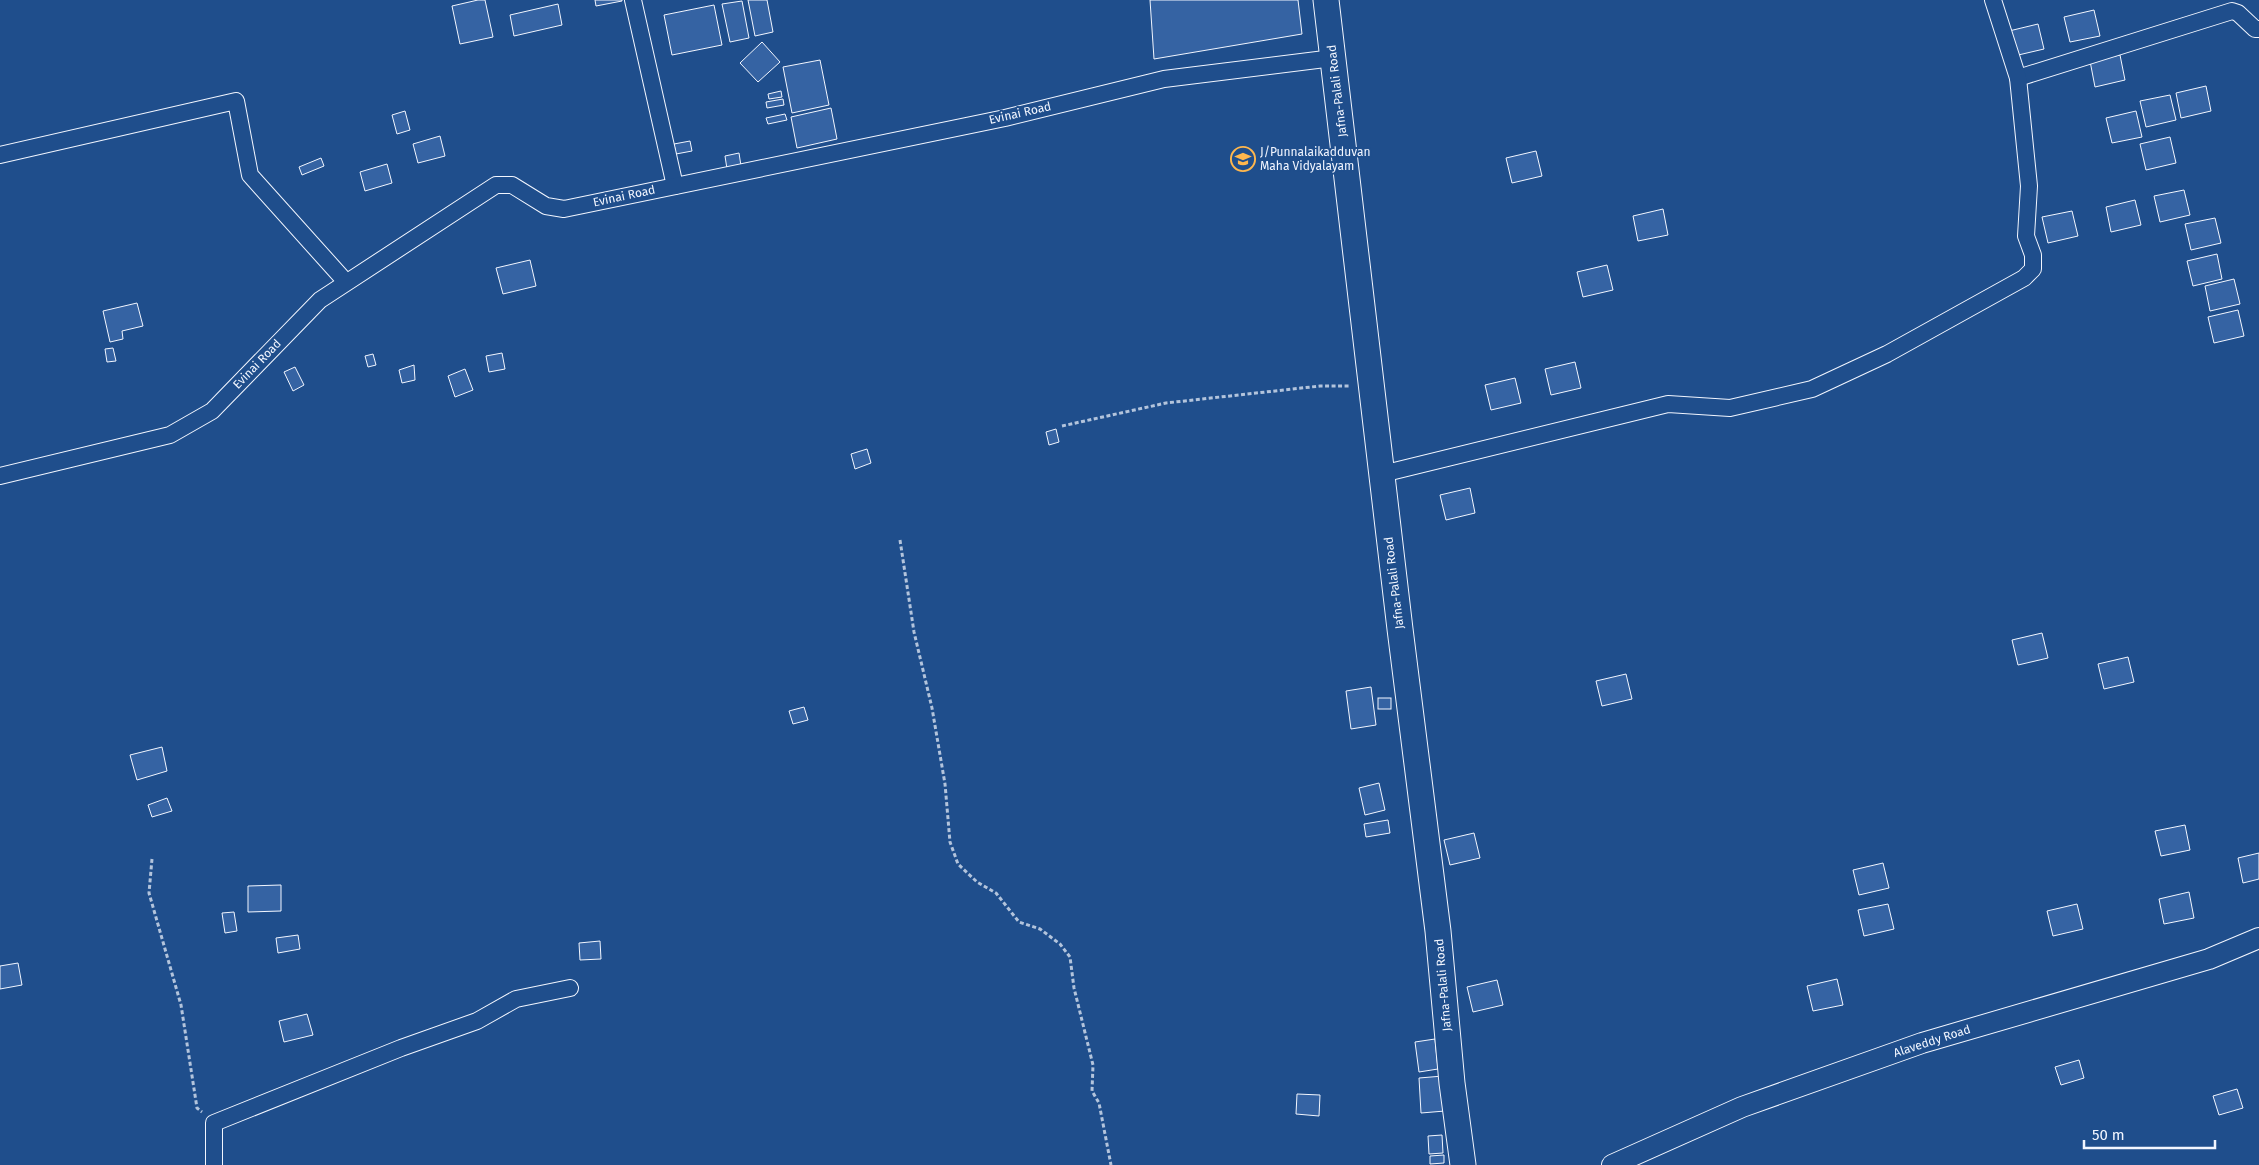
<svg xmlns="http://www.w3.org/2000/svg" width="2259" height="1165" font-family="'Fira Sans',sans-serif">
<rect width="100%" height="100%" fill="#1f4e8c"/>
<!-- building -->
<g fill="#3563a3" stroke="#f2f6ff">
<path d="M478,0H485L493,37L460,44L452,6Z"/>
<path d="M595,0H622V1L596,6Z"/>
<path d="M748,0H767L773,32L755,36Z"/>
<path d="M1150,0H1298L1302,34L1154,59Z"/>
<path d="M742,1L749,38L730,42L722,4Z"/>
<path d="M558,4L562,25L514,36L510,15Z"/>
<path d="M714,5L722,45L672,55L664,15Z"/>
<path d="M2094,10L2100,36L2070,42L2064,17Z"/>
<path d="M2038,24L2044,49L2014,56L2009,31Z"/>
<path d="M762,42L780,62L758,82L740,63Z"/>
<path d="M2120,55L2125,80L2095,87L2090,61Z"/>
<path d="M820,60L829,105L792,113L783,67Z"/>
<path d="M2206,86L2211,111L2181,118L2176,93Z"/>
<path d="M781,91L782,97L769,99L768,94Z"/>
<path d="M2170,95L2176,120L2146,127L2140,101Z"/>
<path d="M783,99L784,105L767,108L766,102Z"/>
<path d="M831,108L837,139L797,148L791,117Z"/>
<path d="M405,111L410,130L397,134L392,115Z"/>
<path d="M2136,111L2142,137L2112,143L2106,118Z"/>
<path d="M785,114L787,120L768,124L766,118Z"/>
<path d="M440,136L445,156L418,163L413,144Z"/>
<path d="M2170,137L2176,163L2146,170L2140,144Z"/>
<path d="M690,141L692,151L676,154L674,144Z"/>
<path d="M1536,151L1542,176L1512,183L1506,158Z"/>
<path d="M739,153L741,166L727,169L725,156Z"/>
<path d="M321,158L324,166L302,175L299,167Z"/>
<path d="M387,164L392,183L365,191L360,172Z"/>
<path d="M2184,190L2190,215L2160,222L2154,196Z"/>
<path d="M2135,200L2141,225L2111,232L2106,207Z"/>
<path d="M1663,209L1668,235L1638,241L1633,216Z"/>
<path d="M2072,211L2078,236L2048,243L2042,217Z"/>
<path d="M2215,218L2221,243L2191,250L2185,224Z"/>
<path d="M2217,254L2222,279L2193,286L2187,261Z"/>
<path d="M530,260L536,286L503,294L496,268Z"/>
<path d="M1607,265L1613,290L1583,297L1577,272Z"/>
<path d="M2234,279L2240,304L2210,311L2205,286Z"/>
<path d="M137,303L143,326L122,331L123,339L110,342L103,311Z"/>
<path d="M2238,310L2244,336L2214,343L2208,317Z"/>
<path d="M113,348L116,361L107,362L105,349Z"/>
<path d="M502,353L505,369L489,372L486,356Z"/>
<path d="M373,354L376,365L368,367L365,356Z"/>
<path d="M1575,362L1581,388L1551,395L1545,369Z"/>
<path d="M414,365L415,380L402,383L399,370Z"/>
<path d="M295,367L304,385L293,391L284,372Z"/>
<path d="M465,369L473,390L455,397L448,376Z"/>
<path d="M1515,378L1521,403L1491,410L1485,385Z"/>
<path d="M1056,429L1059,442L1049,445L1046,432Z"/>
<path d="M867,449L871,463L855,469L851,454Z"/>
<path d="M1470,488L1475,513L1446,520L1440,495Z"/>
<path d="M2042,633L2048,658L2018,665L2012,640Z"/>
<path d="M2128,657L2134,682L2104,689L2098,664Z"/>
<path d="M1626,674L1632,699L1602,706L1596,681Z"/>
<path d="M1371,687L1376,725L1351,729L1346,691Z"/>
<rect x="1378" y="698" width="13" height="11"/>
<path d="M804,707L808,720L793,724L789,711Z"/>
<path d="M162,747L167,771L137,780L130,755Z"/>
<path d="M1379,783L1385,810L1365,815L1359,788Z"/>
<path d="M167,798L172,811L152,817L148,805Z"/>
<path d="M1388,820L1390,833L1366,837L1364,824Z"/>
<path d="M2185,825L2190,850L2161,856L2155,831Z"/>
<path d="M1474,833L1480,858L1450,865L1444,840Z"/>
<path d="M2259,853V879L2243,883L2238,858Z"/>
<path d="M1883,863L1889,888L1859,895L1853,870Z"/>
<path d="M281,885V911L248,912V886Z"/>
<path d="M2189,892L2194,918L2164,924L2159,899Z"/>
<path d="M1888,904L1894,929L1864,936L1858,910Z"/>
<path d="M2077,904L2083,929L2053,936L2047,911Z"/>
<path d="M234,912L237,931L225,933L222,913Z"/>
<path d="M298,935L300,949L278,953L276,938Z"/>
<path d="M600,941L601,959L580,960L579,943Z"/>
<path d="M18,963L22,985L0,989V966Z"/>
<path d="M1837,979L1843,1005L1813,1011L1807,986Z"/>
<path d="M1497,980L1503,1005L1473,1012L1467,987Z"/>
<path d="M307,1014L313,1035L284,1042L279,1021Z"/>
<path d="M1435,1039L1438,1069L1419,1072L1415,1042Z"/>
<path d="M2079,1060L2084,1078L2061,1085L2055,1067Z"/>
<path d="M1443,1076L1445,1111L1421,1113L1419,1078Z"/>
<path d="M2237,1089L2243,1108L2219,1115L2213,1096Z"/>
<path d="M1297,1094L1320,1095L1319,1116L1296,1114Z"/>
<path d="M1442,1135L1443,1153L1429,1154L1428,1136Z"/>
<path d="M1444,1155V1163L1430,1164V1156Z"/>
</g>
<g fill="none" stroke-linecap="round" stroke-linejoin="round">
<defs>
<g id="minor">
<path d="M633,0L675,186"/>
<path d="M2018,78L2232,11L2238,13L2255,29H2259"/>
<path d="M0,155L236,101L250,175L346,282"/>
<path d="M1382,474L1668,404L1730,408L1812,389L1887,354L2024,278L2033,269V255L2026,236L2029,186L2018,78L1993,0"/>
<path d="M0,476L170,435L212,411L320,300L496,185H512L546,206L564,209L1005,118L1164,79L1333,58"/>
<path d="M214,1165V1123L401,1048L477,1021L516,999L570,988"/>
</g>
<path id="tertiary" d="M1612,1165L1742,1107L1922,1043L2209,959L2259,938"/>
<path id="primary" d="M1326,0L1400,629L1438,931L1452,1083L1463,1165"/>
</defs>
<!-- minor casing -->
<use href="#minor" stroke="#f2f6ff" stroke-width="18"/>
<!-- tertiary casing -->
<use href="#tertiary" stroke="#f2f6ff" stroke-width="22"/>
<!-- primary casing -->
<use href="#primary" stroke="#f2f6ff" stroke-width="27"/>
<!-- path -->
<g stroke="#b3c4dc" stroke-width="3" stroke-dasharray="4 2.5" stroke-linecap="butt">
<path d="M1062,426L1166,403L1320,386H1351"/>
<path d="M900,540L914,632L932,708L945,784L950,842L958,864L977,882L996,893L1019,922L1040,929L1060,944L1070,957L1074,988L1093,1065L1092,1091L1099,1103L1111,1165"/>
<path d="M152,859L149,893L181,1005L197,1108L202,1112"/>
</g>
<!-- minor -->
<use href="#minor" stroke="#1f4e8c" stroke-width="16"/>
<!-- tertiary -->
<use href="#tertiary" stroke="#1f4e8c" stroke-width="20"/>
<!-- primary -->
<use href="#primary" stroke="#1f4e8c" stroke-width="25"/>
</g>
<!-- icons -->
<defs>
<symbol id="school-ring" viewBox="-11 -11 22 22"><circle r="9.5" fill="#1f4e8c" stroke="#ffb74d" stroke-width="1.5"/><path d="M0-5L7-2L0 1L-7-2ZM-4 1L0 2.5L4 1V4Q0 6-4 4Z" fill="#ffb74d"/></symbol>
</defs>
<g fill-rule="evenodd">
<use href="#school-ring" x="1229" y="145" width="28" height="28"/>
</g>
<g text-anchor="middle" stroke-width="4" stroke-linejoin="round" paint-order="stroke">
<!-- street labels -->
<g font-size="12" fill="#f2f6ff" stroke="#1f4e8c">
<text transform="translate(1337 91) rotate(-97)" y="4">Jafna-Palali Road</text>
<text transform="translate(1020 113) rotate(-13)" y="4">Evinai Road</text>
<text transform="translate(624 196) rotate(-12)" y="4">Evinai Road</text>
<text transform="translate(257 364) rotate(-46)" y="4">Evinai Road</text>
<text transform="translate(1394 583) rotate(-97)" y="4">Jafna-Palali Road</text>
<text transform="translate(1443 985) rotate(-95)" y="4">Jafna-Palali Road</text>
<text transform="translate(1932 1041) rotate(-18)" y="4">Alaveddy Road</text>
</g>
<!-- poi labels -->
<g font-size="12" fill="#f2f6ff" stroke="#1f4e8c" text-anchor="start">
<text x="1260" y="156">J/Punnalaikadduvan<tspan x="1260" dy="14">Maha Vidyalayam</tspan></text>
</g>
</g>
<!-- scale -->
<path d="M2084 1140v8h131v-8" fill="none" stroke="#f2f6ff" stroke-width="2.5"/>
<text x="2092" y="1140" font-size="15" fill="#f2f6ff" stroke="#1f4e8c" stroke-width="4" paint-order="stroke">50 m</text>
</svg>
